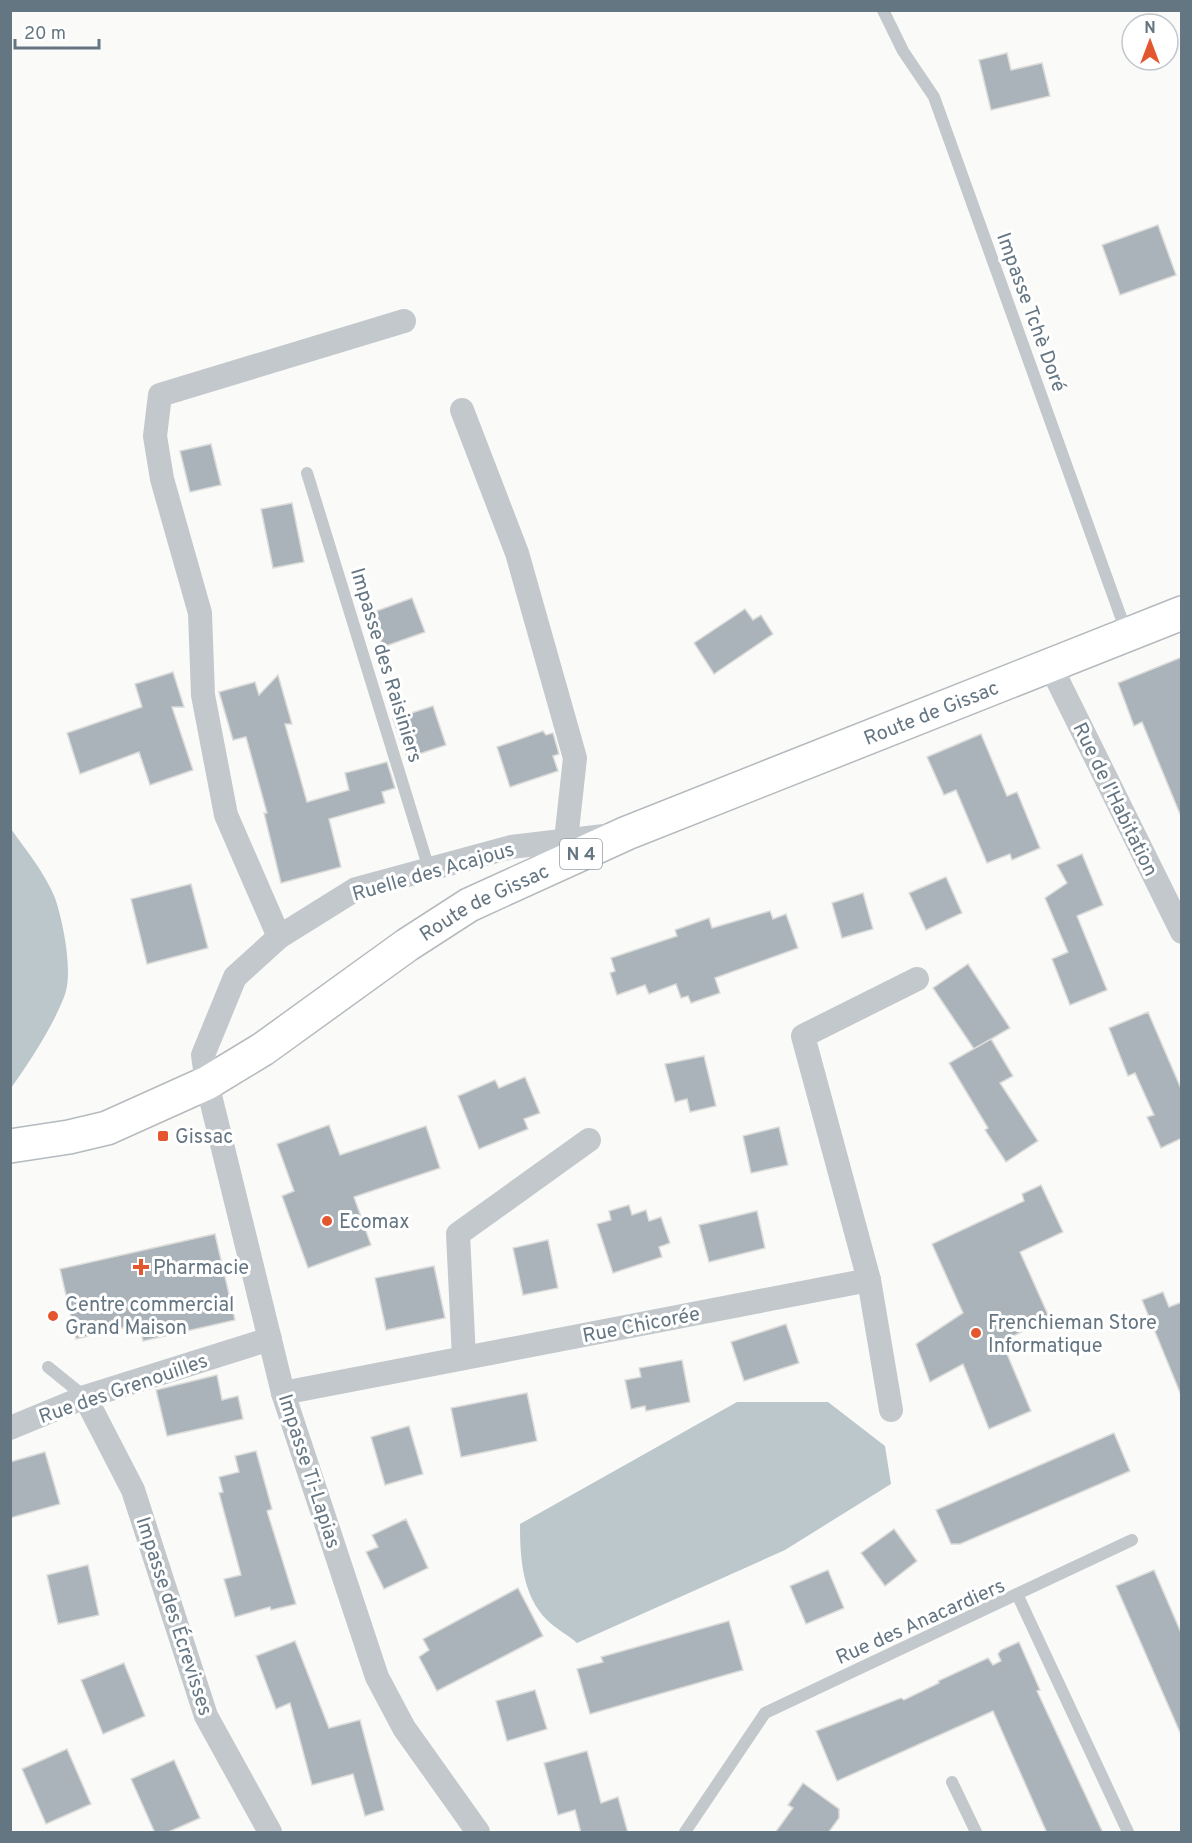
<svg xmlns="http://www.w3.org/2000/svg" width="1192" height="1843" font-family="Overpass,sans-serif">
<rect width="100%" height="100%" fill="#fafaf8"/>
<!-- water -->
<g fill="#bbc7cb">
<path d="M11,829C26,850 45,873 55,898C63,921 74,974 64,997C53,1026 29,1063 11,1088Z"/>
<path d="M737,1402H828L885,1446L891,1484L785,1550L577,1643C568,1635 556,1629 547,1620C522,1595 520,1557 520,1524Z"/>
</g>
<!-- building -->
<g fill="#aab3b9" stroke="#dcdcda" stroke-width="1.5">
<path d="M1007,53L1011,70L1042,63L1050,96L991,110L979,60Z"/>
<path d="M1158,225L1176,275L1120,295L1102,245Z"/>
<path d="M211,444L221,485L190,492L180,451Z"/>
<path d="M292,503L304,562L273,568L261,509Z"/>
<path d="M412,598L425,632L383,647L371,613Z"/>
<path d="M745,609L753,620L761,615L773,634L714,674L694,643Z"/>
<path d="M1182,657V819L1142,722L1134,726L1118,683Z"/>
<path d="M173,672L184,707H172L193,770L150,785L139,752L80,774L67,733L142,707L135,684Z"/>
<path d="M278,675L292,724H285L307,802L349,790L345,773L387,762L395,788L382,792L385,803L329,819L341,867L281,883L264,813H267L246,737L233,740L219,692L255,682L259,695Z"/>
<path d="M433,706L446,745L407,758L393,719Z"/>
<path d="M543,731L546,735L553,733L559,754L553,756L558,771L510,787L497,747Z"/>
<path d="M981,734L1007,796L1017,792L1040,848L1012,860L1010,854L987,863L956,790L944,795L927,757Z"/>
<path d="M1082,854L1103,905L1077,916L1107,990L1070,1005L1052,959L1068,952L1045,898L1067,883L1057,865Z"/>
<path d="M946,877L962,913L926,930L909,893Z"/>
<path d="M191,884L208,948L147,964L131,899Z"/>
<path d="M863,893L873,929L842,938L832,903Z"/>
<path d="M770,911L773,919L786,914L798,948L715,978L720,993L691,1003L688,996L681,998L676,984L649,994L645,985L617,995L610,973L615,971L611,958L677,936L675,930L709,918L712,928Z"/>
<path d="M968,964L1010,1028L974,1049L933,988Z"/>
<path d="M1148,1012L1182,1091V1138L1161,1148L1147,1117L1154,1115L1135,1073L1128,1076L1109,1028Z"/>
<path d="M991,1039L1013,1076L1000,1083L1038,1141L1006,1162L985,1130L988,1128L949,1063Z"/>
<path d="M704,1056L716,1106L690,1112L687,1099L675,1102L665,1064Z"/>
<path d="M525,1077L540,1113L524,1119L528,1129L479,1149L458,1096L495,1080L499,1088Z"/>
<path d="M329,1125L340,1155L426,1126L440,1168L354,1197L371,1245L308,1268L282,1196L294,1191L277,1144Z"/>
<path d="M779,1127L788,1165L751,1173L743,1136Z"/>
<path d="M1041,1185L1063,1232L1020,1252L1049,1317L1002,1342L1031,1411L989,1429L963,1364L930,1382L916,1344L963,1313L932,1244L1024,1201L1022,1194Z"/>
<path d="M629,1205L632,1215L646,1210L649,1221L661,1217L670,1243L659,1247L662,1257L613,1273L597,1224L611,1220L609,1211Z"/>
<path d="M757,1211L765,1248L709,1262L699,1225Z"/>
<path d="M215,1234L235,1320L143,1341L139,1324L76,1339L60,1269Z"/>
<path d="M548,1240L558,1288L523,1295L513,1248Z"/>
<path d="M434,1266L445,1318L386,1330L375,1278Z"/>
<path d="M1163,1292L1169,1307L1182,1302L1181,1395L1142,1300Z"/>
<path d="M786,1324L799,1363L744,1381L731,1342Z"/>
<path d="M682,1360L690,1402L646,1411L645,1406L631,1409L625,1380L641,1377L639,1368Z"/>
<path d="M217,1375L222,1400L238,1396L243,1419L167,1436L156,1390Z"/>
<path d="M527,1393L537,1441L461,1457L451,1408Z"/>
<path d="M409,1426L423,1474L385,1485L371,1437Z"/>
<path d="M1114,1433L1130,1471L960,1544H951L936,1510Z"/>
<path d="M256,1451L272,1509L267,1511L296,1604L271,1610L270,1607L235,1617L224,1579L241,1575L219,1493L223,1492L219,1477L239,1472L235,1456Z"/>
<path d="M45,1452L60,1504L10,1518V1462Z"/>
<path d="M406,1519L428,1568L384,1589L366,1552L378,1547L372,1535Z"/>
<path d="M894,1529L917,1561L885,1586L861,1553Z"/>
<path d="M88,1565L99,1615L58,1624L47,1575Z"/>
<path d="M828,1570L844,1608L806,1624L790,1586Z"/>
<path d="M1154,1570L1182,1635V1737L1116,1586Z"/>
<path d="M518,1588L543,1636L437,1691L419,1657L429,1650L423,1639Z"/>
<path d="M729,1621L743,1670L590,1714L577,1669L603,1662L601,1657Z"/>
<path d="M295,1641L329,1728L360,1720L384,1810L365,1816L353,1774L312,1785L290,1703L276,1709L256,1656Z"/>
<path d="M1019,1642L1040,1690L1037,1691L1103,1833H1047L993,1711L837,1781L816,1731L901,1698L904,1700L939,1683L938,1681L988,1658L993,1665L1001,1661L998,1654L1001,1650Z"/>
<path d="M124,1663L145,1716L103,1734L81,1680Z"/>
<path d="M535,1690L547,1729L507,1741L496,1701Z"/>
<path d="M67,1749L91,1804L46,1824L22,1769Z"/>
<path d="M587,1751L601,1803L618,1797L628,1833H581L575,1810L558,1815L544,1763Z"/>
<path d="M174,1760L200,1818L166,1833H155L131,1779Z"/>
<path d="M803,1783L839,1809V1818L828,1833H775L793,1808L788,1805Z"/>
</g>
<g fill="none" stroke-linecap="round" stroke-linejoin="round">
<defs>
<g id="primary">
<path id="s1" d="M10,1146L69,1137L107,1128L207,1083L263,1049L407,945L469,905L627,833L1182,613"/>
</g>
</defs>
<!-- primary casing -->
<use href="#primary" stroke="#b5babe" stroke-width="36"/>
<!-- service -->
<g stroke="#c3c8cc" stroke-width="12">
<path d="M883,10L903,51L934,97L1127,634"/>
<path d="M307,473L429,869"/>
<path d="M48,1367L85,1397"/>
<path d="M1017,1594L1132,1540"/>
<path d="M952,1782L976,1832"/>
<path d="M685,1832L765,1713L1017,1594L1128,1832"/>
</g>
<!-- minor -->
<g stroke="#c3c8cc" stroke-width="24">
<path d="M462,410L517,553L575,758L566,840"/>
<path d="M1050,665L1182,932"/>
<path d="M279,937L226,815L203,695L200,613L162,479L155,436L160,395L404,321"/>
<path d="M869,1280L803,1036L917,979"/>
<path d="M464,1358L458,1234L589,1140"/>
<path d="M283,1393L869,1280L891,1410"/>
<path d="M85,1397L133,1490L206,1716L270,1832"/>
<path d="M10,1428L85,1397L270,1339"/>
<path d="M478,1832L404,1728L377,1677L283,1393L207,1083L203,1055L235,977L279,937L356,889L511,847L604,836"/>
</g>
<!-- primary -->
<use href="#primary" stroke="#fff" stroke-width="33"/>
</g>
<!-- markers -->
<g fill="#e4572e" stroke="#fff" stroke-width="2">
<rect x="157" y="1130" width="12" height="12" rx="3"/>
<circle cx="327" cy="1221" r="6"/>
<path d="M138 1258h6v6h6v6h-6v6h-6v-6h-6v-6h6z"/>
<circle cx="53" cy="1316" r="6"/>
<circle cx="976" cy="1333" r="6"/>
</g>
<g text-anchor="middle" stroke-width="6" stroke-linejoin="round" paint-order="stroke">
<!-- shield labels -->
<rect fill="#fff" stroke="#939fa8" stroke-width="1.5" x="560" y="839" width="42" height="30" rx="4.5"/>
<g font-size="18" font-weight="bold" fill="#657683">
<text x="581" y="860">N 4</text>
</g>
<!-- street labels -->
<g font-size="20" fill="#657683" stroke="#fff">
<text transform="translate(1032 312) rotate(70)" y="7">Impasse Tchè Doré</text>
<text transform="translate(387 665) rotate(73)" y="7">Impasse des Raisiniers</text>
<text dy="7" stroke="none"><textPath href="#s1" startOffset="1026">Route de Gissac</textPath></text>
<text transform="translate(1116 799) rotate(64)" y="7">Rue de l'Habitation</text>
<text transform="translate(433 871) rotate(-16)" y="7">Ruelle des Acajous</text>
<text dy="7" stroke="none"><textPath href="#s1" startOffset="540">Route de Gissac</textPath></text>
<text transform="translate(641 1324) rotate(-11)" y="7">Rue Chicorée</text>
<text transform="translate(123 1388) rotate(-19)" y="7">Rue des Grenouilles</text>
<text transform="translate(310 1471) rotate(72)" y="7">Impasse Ti-Lapias</text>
<text transform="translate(175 1616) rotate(72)" y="7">Impasse des Écrevisses</text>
<text transform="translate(920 1621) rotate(-24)" y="7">Rue des Anacardiers</text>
</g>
<!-- poi labels -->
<g font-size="20" fill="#657683" stroke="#fff" text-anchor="start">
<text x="175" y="1143">Gissac</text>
<text x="339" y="1228">Ecomax</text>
<text x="153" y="1274">Pharmacie</text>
<text x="65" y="1311">Centre commercial<tspan x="65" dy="23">Grand Maison</tspan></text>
<text x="988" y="1329">Frenchieman Store<tspan x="988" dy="23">Informatique</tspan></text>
</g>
</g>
<!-- border -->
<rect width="1192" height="1843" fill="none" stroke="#657683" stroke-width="24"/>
<!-- north arrow -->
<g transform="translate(1150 42)"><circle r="28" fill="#ffffff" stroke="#c1c8cd" stroke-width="1.5"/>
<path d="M0-4.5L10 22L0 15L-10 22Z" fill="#e4572e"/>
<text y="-9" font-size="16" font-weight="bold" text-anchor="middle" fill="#657683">N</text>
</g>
<!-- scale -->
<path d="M15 39v9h84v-9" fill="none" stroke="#657683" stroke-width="3"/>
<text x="24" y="39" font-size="18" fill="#657683" stroke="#ffffff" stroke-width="4.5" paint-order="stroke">20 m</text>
</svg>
